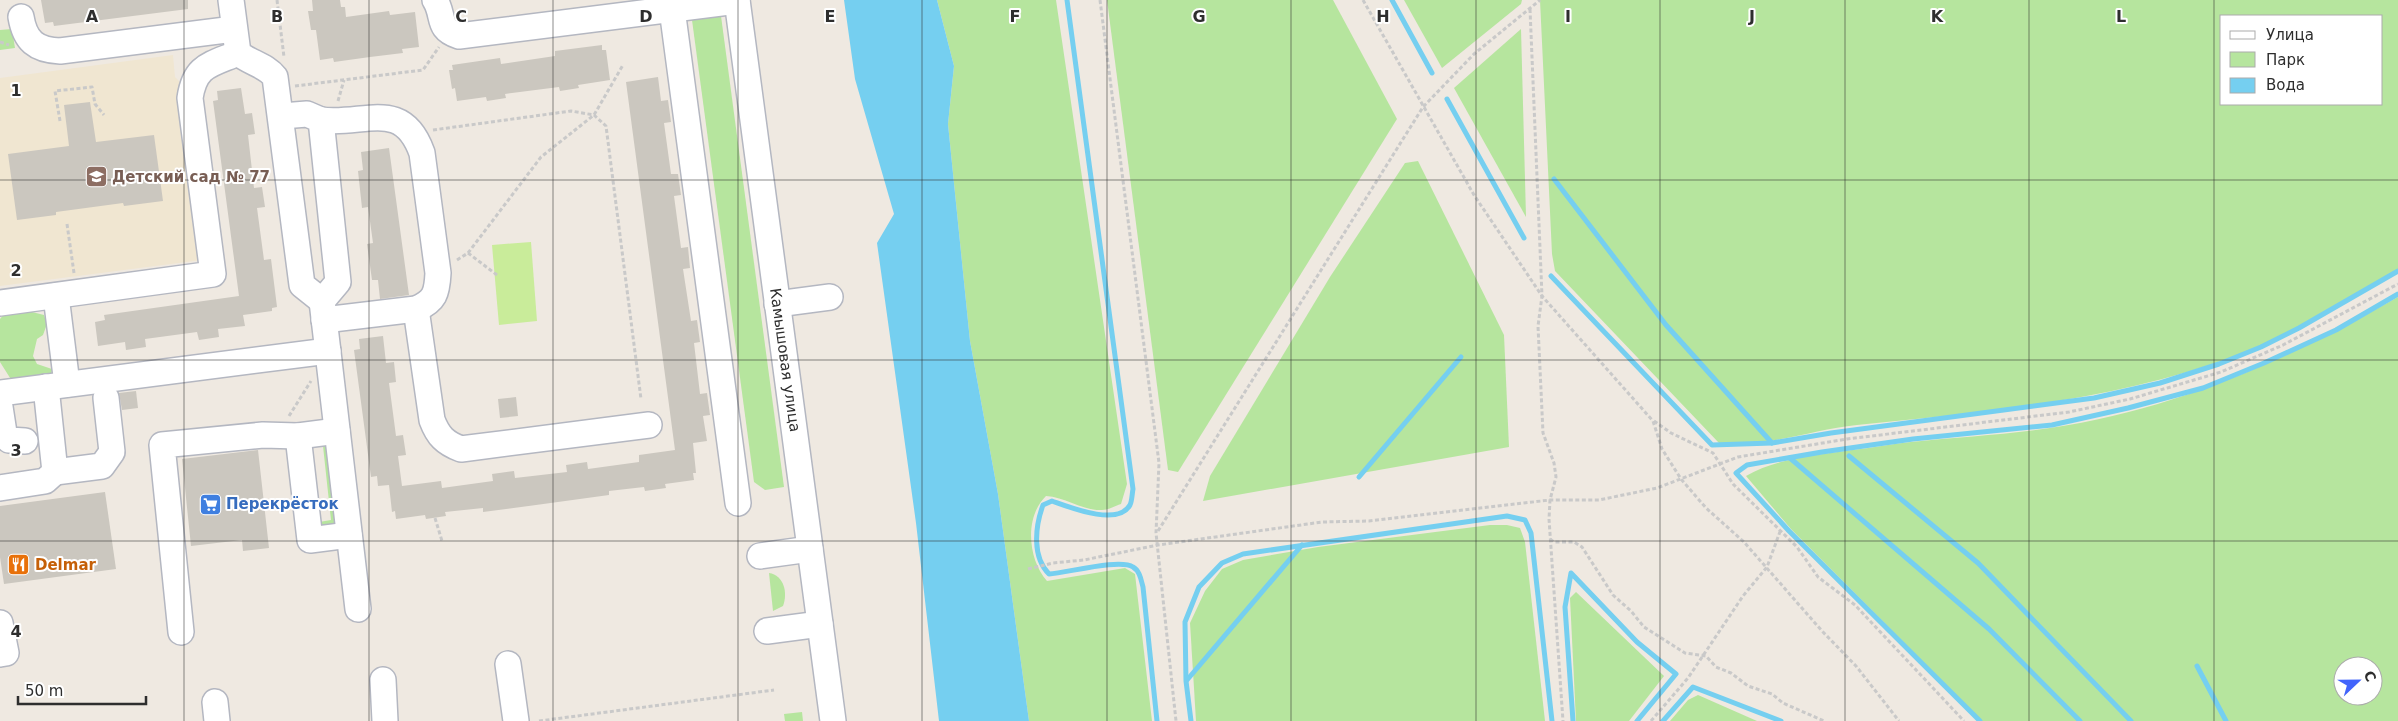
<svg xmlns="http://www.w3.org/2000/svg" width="2398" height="721" font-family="'DejaVu Sans',sans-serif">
<rect width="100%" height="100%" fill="#efe9e1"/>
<!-- education -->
<path fill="#f0e6d1" d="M173,55L175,77L184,86L202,260L0,286V78Z"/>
<!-- green -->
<g fill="#b6e59e" fill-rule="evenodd">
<path d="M937,0H1056L1127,484L1121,504C1115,506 1108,510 1102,510C1083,511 1065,497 1046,496C1024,517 1028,560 1047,581L1125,568L1135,574L1152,721H1029L998,494L970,341L948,124L954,66Z"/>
<path d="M1107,0H1333L1397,119L1178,472L1168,470Z"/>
<path d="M1404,0H1522L1521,4L1442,68Z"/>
<path d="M1540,0H2398V269C2348,298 2289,336 2235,356C2115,401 1983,412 1857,425C1827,428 1798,437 1768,441C1752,444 1735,443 1719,443L1555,271L1552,254ZM2222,16H2382V104H2222Z"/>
<path d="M721,16L784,487L765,490L754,482L692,20Z"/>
<path d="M12,29L15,48L0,50V30Z"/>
<path d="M1521,29L1526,217L1454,88Z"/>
<path d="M1418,161L1504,335L1509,447L1203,501L1210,476L1330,277L1405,163Z"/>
<path d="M2398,297V721H1982L1791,529L1746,476C1777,458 1817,455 1852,450C1872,448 1891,444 1911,442C1958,437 2004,435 2050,428C2177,409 2288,359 2398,297ZM2343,666H2373V696H2343Z"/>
<path d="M28,311L44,315L47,324L43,335L37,339L33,356L37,364L52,369L51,377L12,381L0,362V319L5,313Z"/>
<path d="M330,440L339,526L320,528L319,522L331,520L323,446L308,447Z"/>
<path d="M1490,525H1507L1520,528L1525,542L1545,721H1196L1190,623L1205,591L1222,569L1243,560L1318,547Z"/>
<path d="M769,573C784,575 788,593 783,606L773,611Z"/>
<path d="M1576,592L1664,676L1629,721H1576L1570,598Z"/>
<path d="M1698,695L1757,721H1670L1688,700Z"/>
<path d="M802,712L803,721H785L784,714Z"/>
</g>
<!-- pitch -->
<path fill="#c9ec9a" d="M531,242L537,321L499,325L492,245Z"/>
<!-- water -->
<path fill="#75cff0" d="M844,0H937L954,66L948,124L970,341L998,494L1029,721H939L916,523L877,243L894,214L855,79Z"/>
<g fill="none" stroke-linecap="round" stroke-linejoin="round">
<!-- stream -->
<g stroke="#75cff0" stroke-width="5">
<path d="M1067,0L1133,489C1132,494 1132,501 1130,505C1118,527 1069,507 1052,501L1043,505C1035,527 1032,557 1049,574C1067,573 1120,558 1133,567C1140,571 1141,580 1143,587L1157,721"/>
<path d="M1392,0L1432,73"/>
<path d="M1447,99L1524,238"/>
<path d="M1554,179L1666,325L1772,443"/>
<path d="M1551,276L1712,445L1772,443L1831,433L2094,398L2160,383L2219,364L2261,347L2299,328L2398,271"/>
<path d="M1849,456L1978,563L2131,721"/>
<path d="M1790,458L1989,629L2080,721"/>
<path d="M1359,477L1461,357"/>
<path d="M2197,666L2226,721"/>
<path d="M1187,680L1302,545"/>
<path d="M1191,721L1186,681L1185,622L1199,587L1222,563L1243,554L1507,516L1525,520L1531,533L1552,721"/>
<path d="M1573,721L1565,607L1571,573L1637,642L1676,674L1637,721"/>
<path d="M1663,721L1693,687L1781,721"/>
<path d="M1980,721L1789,531L1736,473L1747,465L1822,452L1913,439L2052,425L2128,408L2203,388L2264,363L2336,330L2398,294"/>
</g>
</g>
<!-- building -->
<g fill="#cbc7bf">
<path d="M41,0H188V9L54,26L53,22L45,23Z"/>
<path d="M312,0H340L341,7H345L346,17L389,11L390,15L415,12L419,47L402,49L403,53L370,57L334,62L333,58L320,60L316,30H311L308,11H313Z"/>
<path d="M602,45V50H606L610,80L578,85L579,88L560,91L559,87L505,94L506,98L487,101L486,97L457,101L455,88L452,89L449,70H453L452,65L500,58L501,64L555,56V51Z"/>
<path d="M658,77L661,101L668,100L671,122L664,123L671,174H678L681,195L674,196L681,248L688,247L690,268L683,269L691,321L697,320L700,342L694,343L700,394L707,393L710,415L703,416L707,441L693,443L696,473H693L694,480L665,484L666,488L645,491L644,487L609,491V495L536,505L483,512V508L445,512L446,516L426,519L425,515L396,519L395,511L392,512L389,485L378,486L377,476L371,477L354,350L360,349L359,339L383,336L386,363L394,362L396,382L389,383L396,436L403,435L406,455L398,456L402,486L441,481L442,488L493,481L492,474L514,471L515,478L567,472L566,465L587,462L588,469L639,462V455L675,450L626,82Z"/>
<path d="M241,88L245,114L252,113L255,134L248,135L254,188L262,187L265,207L257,208L264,260L271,259L277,307L272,308V311L243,315L245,326L218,329L219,337L199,340L197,332L145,339L146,347L126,350L125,342L98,346L95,322L105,320L104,315L239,296L213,101L218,100L217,91Z"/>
<path d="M90,102L96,142L154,135L163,201L124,206L123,203L56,212V215L17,220L8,154L69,146L64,105Z"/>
<path d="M389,148L409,295L380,299L378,280H372L367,244L373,243L368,207L362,208L358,171L363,170L361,152Z"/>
<path d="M136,391L138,408L122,410L119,393Z"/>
<path d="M516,397L518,416L500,418L498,399Z"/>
<path d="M258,450L269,548L243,551L242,540L191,546L182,459Z"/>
<path d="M105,492L116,569L4,584L0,557V506Z"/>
</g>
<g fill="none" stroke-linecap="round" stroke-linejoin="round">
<defs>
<g id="minor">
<path d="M231,0L238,53C250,63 266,65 275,77L302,285L322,301"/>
<path d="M435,0C445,16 436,29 459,36L737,1"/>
<path d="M737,0L833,721"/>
<path d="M672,9L738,503"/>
<path d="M21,17C25,41 36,50 60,51L234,29"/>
<path d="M282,116L307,114L321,120L338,282L322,301L358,609"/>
<path d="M321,120C364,126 402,97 422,153L438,273C437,293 435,301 416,309L324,320"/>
<path d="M56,296L67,384"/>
<path d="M0,303L213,274L190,98C195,65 210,65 238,53"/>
<path d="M777,304L830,297"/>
<path d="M416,309L432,420C438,436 445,443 461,449L649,425"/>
<path d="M0,393L328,351"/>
<path d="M0,407L4,433L9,440L25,441"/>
<path d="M298,436L310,540L349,535"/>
<path d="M55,472L102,466L112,452L106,398"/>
<path d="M0,488L45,481L55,472L46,387"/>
<path d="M760,556L810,549"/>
<path d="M0,623L6,653L0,654"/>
<path d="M767,631L820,624"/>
<path d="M181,632L162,445L263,435L298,436L337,431"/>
<path d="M508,664L516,721"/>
<path d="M383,680L385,721"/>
<path d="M215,702L217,721"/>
</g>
</defs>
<!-- minor casing -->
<use href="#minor" stroke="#b4b7c1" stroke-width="28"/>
<!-- path -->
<g stroke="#c9c9c9" stroke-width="3" stroke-dasharray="4 2.5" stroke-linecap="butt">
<path d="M277,0L284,57"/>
<path d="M1100,0L1159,463L1156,533L1176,721"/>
<path d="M1363,0L1474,195L1542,296L1653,421L1662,449L1681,479L1706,508L1744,542L1822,631L1856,666L1899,721"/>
<path d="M1530,9L1542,296L1538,326L1543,433L1554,463L1556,477L1550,500L1549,519L1563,721"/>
<path d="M0,42L9,45"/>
<path d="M295,86L423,70L439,47"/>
<path d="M338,101L344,80"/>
<path d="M60,121L55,91L92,87L95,104L104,115"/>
<path d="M433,130L571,111L594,115L606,126L641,399"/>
<path d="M67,224L74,273"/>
<path d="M468,253L497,275"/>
<path d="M457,260L468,253L541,157L594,115L623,65"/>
<path d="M289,416L311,381"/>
<path d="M1654,421L1671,433L1713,453L1733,484L1797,547L1818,577L1855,605L1964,721"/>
<path d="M435,518L442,541"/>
<path d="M1158,531L1423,107L1474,54L1540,0"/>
<path d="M1550,539L1554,542H1574L1582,547L1613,595L1631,611L1644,627L1685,653L1706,656L1716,667L1731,673L1748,686L1772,694L1783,703L1824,721"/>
<path d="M1028,569L1053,563L1084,560L1158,545L1322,522L1369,521L1550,500H1599L1657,488L1738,457L1847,439L2069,412L2130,399L2221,372L2283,345L2398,284"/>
<path d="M539,721L774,690"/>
<path d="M1651,721L1688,678L1743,596L1767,567L1781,529"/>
</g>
<!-- minor -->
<use href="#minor" stroke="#fff" stroke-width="25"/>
</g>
<!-- grid -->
<path fill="none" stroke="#2e2e2e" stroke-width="1" stroke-opacity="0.55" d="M184,0V721M369,0V721M553,0V721M738,0V721M922,0V721M1107,0V721M1291,0V721M1476,0V721M1660,0V721M1845,0V721M2029,0V721M2214,0V721M0,180H2398M0,360H2398M0,541H2398"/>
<!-- icons -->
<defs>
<symbol id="school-square" viewBox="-11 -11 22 22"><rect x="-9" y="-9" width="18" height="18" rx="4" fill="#8d6e63" stroke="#fff"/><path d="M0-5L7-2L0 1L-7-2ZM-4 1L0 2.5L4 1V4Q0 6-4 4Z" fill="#fff"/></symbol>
<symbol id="supermarket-square" viewBox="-11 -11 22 22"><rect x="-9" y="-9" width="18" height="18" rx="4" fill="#3f7fe0" stroke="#fff"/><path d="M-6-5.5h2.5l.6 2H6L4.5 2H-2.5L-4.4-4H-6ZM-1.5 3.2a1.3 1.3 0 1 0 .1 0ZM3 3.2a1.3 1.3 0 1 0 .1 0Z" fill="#fff"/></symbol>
<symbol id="restaurant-square" viewBox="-11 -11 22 22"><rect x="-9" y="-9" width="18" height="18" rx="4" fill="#e8710a" stroke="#fff"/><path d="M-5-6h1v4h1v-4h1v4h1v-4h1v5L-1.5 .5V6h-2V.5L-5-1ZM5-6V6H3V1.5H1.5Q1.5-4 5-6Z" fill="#fff"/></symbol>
</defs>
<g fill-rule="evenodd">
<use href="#school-square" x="84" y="164" width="25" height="25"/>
<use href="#supermarket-square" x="198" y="492" width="25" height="25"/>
<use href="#restaurant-square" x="6" y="552" width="25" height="25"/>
</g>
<g text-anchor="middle" stroke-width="4" stroke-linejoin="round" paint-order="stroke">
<!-- education labels -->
<g font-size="15" font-weight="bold" fill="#785e54" stroke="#fff" text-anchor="start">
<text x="112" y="182">Детский сад № 77</text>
</g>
<!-- street labels -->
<g font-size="15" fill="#2e2e2e" stroke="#fff">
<text transform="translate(785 360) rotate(82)" y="5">Камышовая улица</text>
</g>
<!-- shop labels -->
<g font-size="15" font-weight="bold" fill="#366cbe" stroke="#fff" text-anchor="start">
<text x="226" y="509">Перекрёсток</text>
</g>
<!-- food labels -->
<g font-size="15" font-weight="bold" fill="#c56008" stroke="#fff" text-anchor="start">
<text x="35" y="570">Delmar</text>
</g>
</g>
<g font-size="16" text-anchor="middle" font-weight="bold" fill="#2e2e2e" stroke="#fff" stroke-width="4" stroke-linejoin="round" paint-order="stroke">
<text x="92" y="22">A</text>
<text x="277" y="22">B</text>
<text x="461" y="22">C</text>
<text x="646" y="22">D</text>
<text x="830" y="22">E</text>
<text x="1015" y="22">F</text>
<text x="1199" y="22">G</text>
<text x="1383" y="22">H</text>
<text x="1568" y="22">I</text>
<text x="1752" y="22">J</text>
<text x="1937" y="22">K</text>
<text x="2121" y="22">L</text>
<text x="16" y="96">1</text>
<text x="16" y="276">2</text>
<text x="16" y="456">3</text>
<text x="16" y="637">4</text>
</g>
<!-- legend -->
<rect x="2220" y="15" width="162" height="90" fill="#ffffff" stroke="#ababab"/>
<rect x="2230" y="31" width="25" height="8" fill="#ffffff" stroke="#ababab"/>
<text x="2266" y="40" font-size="15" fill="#2e2e2e">Улица</text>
<rect x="2230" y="52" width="25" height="15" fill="#b6e59e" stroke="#ababab"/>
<text x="2266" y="65" font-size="15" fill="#2e2e2e">Парк</text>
<rect x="2230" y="78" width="25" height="15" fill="#75cff0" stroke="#ababab"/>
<text x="2266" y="90" font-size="15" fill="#2e2e2e">Вода</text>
<!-- north arrow -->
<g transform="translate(2358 681) rotate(68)"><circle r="24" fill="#ffffff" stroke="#ababab"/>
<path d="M0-4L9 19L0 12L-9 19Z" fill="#4264fb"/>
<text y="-8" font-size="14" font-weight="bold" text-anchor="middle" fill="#2e2e2e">С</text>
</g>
<!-- scale -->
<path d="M18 696v8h128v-8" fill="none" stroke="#2e2e2e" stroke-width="2.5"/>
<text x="25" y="696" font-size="15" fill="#2e2e2e" stroke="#ffffff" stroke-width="4" paint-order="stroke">50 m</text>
</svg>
